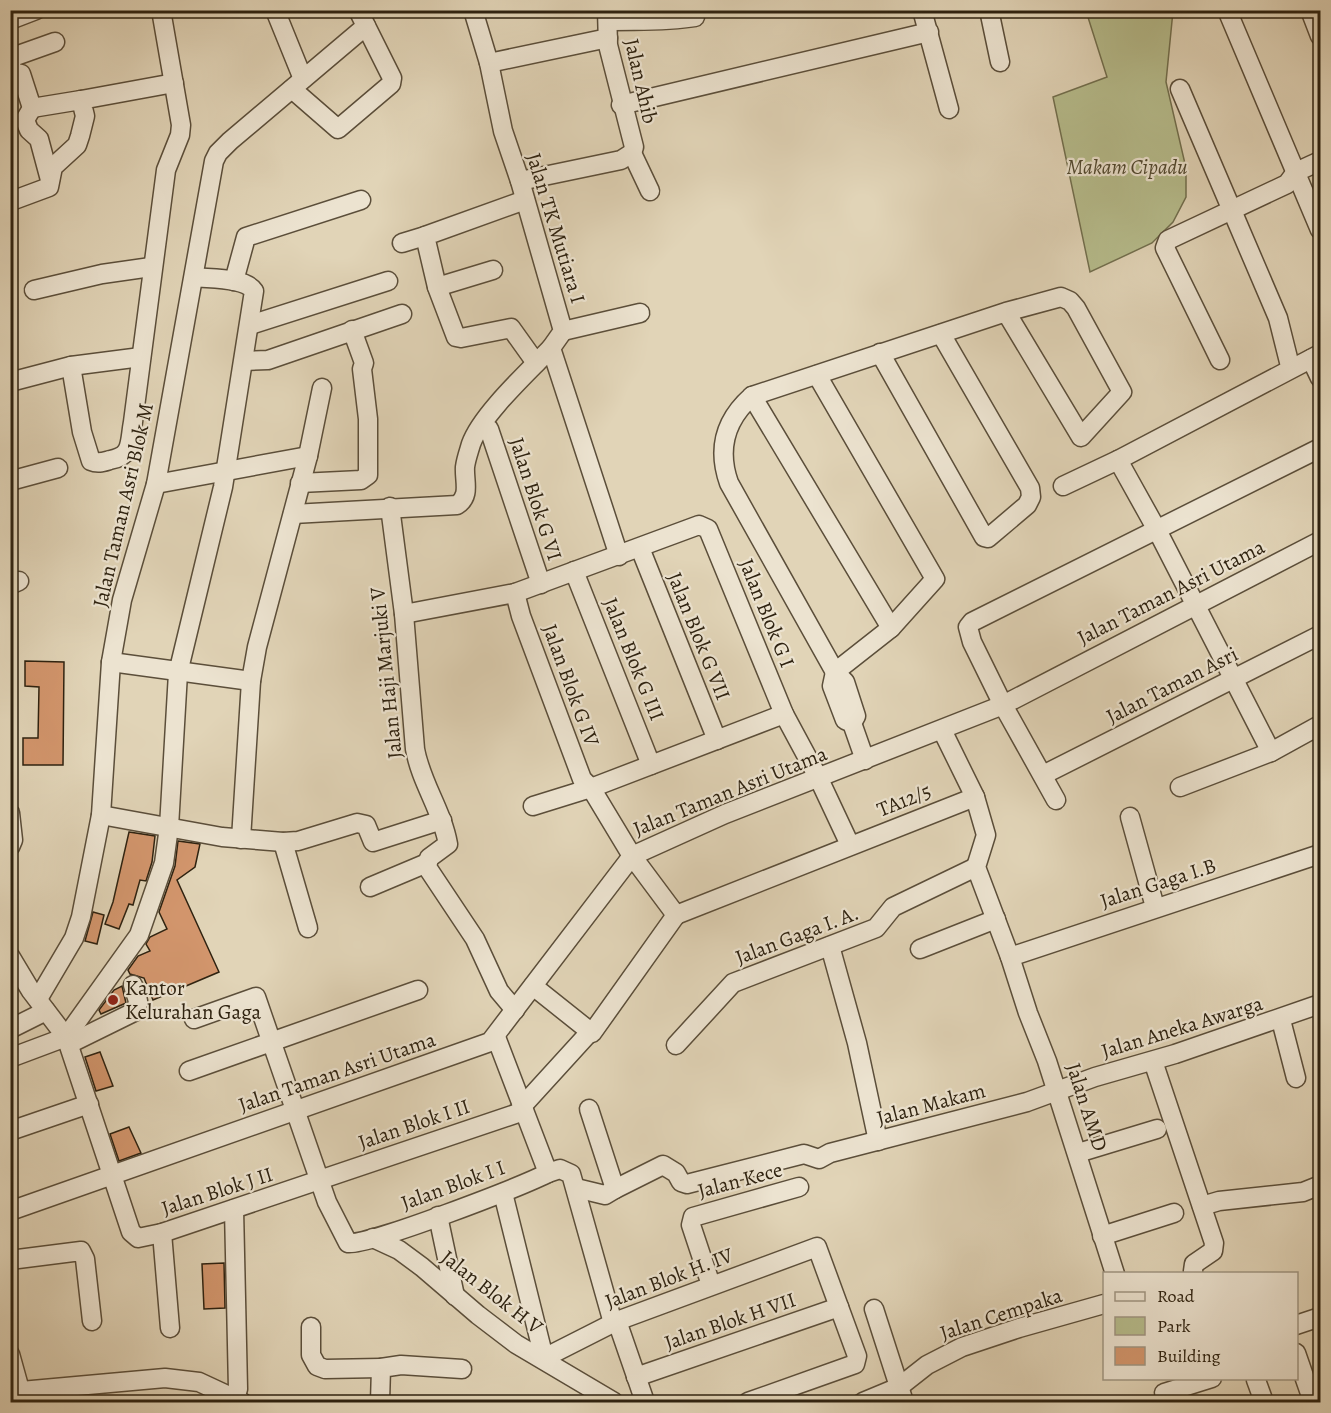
<svg xmlns="http://www.w3.org/2000/svg" width="1331" height="1413" font-family="Alegreya,serif">
<rect width="100%" height="100%" fill="#e1d4b7"/>
<filter id="stains"><feTurbulence type="fractalNoise" baseFrequency=".00333" numOctaves="4"/><feColorMatrix values="0 0 0 0 .2 0 0 0 0 .09 0 0 0 0 .02 0 0 0 .5 -.17"/></filter>
<radialGradient id="worn" r=".72"><stop offset=".6" stop-color="#630" stop-opacity="0"/><stop offset="1" stop-color="#630" stop-opacity=".3"/></radialGradient>
<!-- green -->
<path fill="#b6bc8c" stroke="#726f4e" stroke-width="1.5" d="M1086,11H1173L1166,82L1186,168V197L1173,222L1152,243L1090,272L1053,97L1107,77Z"/>
<!-- building -->
<g fill="#d3966d" stroke="#2e2210" stroke-width="1.5">
<path d="M25,661L64,662L63,765H23V738H38L39,687L25,686Z"/>
<path d="M129,832L155,836L152,862L146,881L140,880L133,905L129,904L119,929L105,924L113,902Z"/>
<path d="M178,841L200,844L195,867L177,880L219,972L153,1000L144,978L130,974L128,970L138,956L150,951L146,944L150,937L167,929L159,912L175,866Z"/>
<path d="M93,912L104,915L97,944L85,941Z"/>
<path d="M122,986L126,1003L101,1014L99,1010L114,990Z"/>
<path d="M100,1052L113,1086L96,1091L85,1057Z"/>
<path d="M129,1127L141,1153L119,1161L110,1134Z"/>
<path d="M224,1263L225,1308L204,1309L202,1264Z"/>
</g>
<g fill="none" stroke-linecap="round" stroke-linejoin="round">
<defs>
<g id="minor">
<path d="M275,10L303,79"/>
<path d="M473,10L489,63L503,131L520,181L563,331L551,348L619,556"/>
<path d="M922,10L949,109"/>
<path d="M989,10L1000,62"/>
<path d="M1227,10L1320,230"/>
<path d="M1310,10L1320,36"/>
<path d="M10,20L36,10"/>
<path d="M608,21C638,20 665,22 695,17"/>
<path d="M10,58L55,42"/>
<path d="M489,63L608,38"/>
<path d="M10,65L15,73L21,74L32,108L81,100"/>
<path d="M292,89L338,129L391,84L392,78L358,10"/>
<path d="M1180,89L1278,318L1289,362"/>
<path d="M621,105L929,32"/>
<path d="M32,108L25,120L29,130L39,139L50,180"/>
<path d="M632,153L650,191"/>
<path d="M520,181L621,160L632,153L634,147L608,45L607,10"/>
<path d="M14,200L49,187L53,167L77,145L80,136L85,116L81,100L174,83"/>
<path d="M525,200L425,236L437,287L456,337L461,338L511,328L536,363"/>
<path d="M402,243L425,236"/>
<path d="M234,281L246,237L361,200"/>
<path d="M437,287L493,270"/>
<path d="M34,290L102,274L151,267"/>
<path d="M250,325L388,281"/>
<path d="M563,331L640,313"/>
<path d="M880,353L984,537L988,538L1027,505L1031,497L1030,488L941,334"/>
<path d="M1311,359L1320,378"/>
<path d="M1220,360L1165,248L1168,240L1287,184L1296,172L1320,161"/>
<path d="M244,361L268,360L402,314"/>
<path d="M71,366L82,432L91,461C98,464 103,462 110,460C133,456 129,443 133,422L166,170L180,135L181,125L161,10"/>
<path d="M817,375L935,579L891,628L835,672L832,686L845,720L852,723L865,760"/>
<path d="M10,382L71,366L141,357"/>
<path d="M752,396L891,628"/>
<path d="M489,429L541,584"/>
<path d="M1118,460L1157,530L1271,752"/>
<path d="M10,481L58,468"/>
<path d="M300,483L361,480L368,475V419L362,369L364,363L352,330"/>
<path d="M156,484L308,456"/>
<path d="M1063,486L1118,460L1320,354"/>
<path d="M390,507L404,614L415,749C421,783 442,810 448,844L429,858L427,867L475,939L499,991L515,1010"/>
<path d="M293,514L457,505C471,496 464,481 465,467C466,459 469,451 471,444C481,415 529,371 551,348"/>
<path d="M640,548L717,740"/>
<path d="M574,571L651,765"/>
<path d="M10,585L19,581"/>
<path d="M515,593L521,616L582,779L591,788L632,856L676,915"/>
<path d="M404,614L515,593L699,525L708,529L784,714L819,779L850,845"/>
<path d="M111,662L251,681"/>
<path d="M852,723L856,716L845,682L835,672L729,483C717,449 725,420 752,396L1006,312L1061,297L1070,301L1076,308L1122,392L1081,437L1006,312"/>
<path d="M942,730L975,797L986,835L976,867L1010,957L1028,1013L1047,1061L1115,1274"/>
<path d="M1043,775L1320,635"/>
<path d="M1180,787L1271,752L1320,725"/>
<path d="M1056,800L1003,705L972,642L968,627L972,622L1320,448"/>
<path d="M533,806L591,788L784,714"/>
<path d="M10,813L13,840L10,847"/>
<path d="M101,815L222,837L283,842L298,841L357,823L366,825L373,842L442,820"/>
<path d="M1130,817L1155,907"/>
<path d="M241,839L251,681L257,647L308,456L322,388"/>
<path d="M283,842L308,928"/>
<path d="M370,887L427,863"/>
<path d="M676,915L975,797"/>
<path d="M830,946L857,1043L878,1141"/>
<path d="M920,949L996,919"/>
<path d="M10,956L31,991L66,1037L131,1232L138,1238L162,1233L524,1111"/>
<path d="M1010,957L1320,854"/>
<path d="M533,986L592,1033L676,915"/>
<path d="M38,999L74,938L81,917L101,815L111,662L122,600L156,484L214,161L218,153L230,141L366,26"/>
<path d="M194,1019L256,997L327,1202L348,1243C369,1246 522,1186 548,1173"/>
<path d="M1281,1020L1296,1078"/>
<path d="M10,1029L46,1011"/>
<path d="M66,1037L139,935L164,863L169,827L178,673L223,487L254,291C245,277 210,279 194,277"/>
<path d="M496,1037L548,1173L560,1169L571,1174L613,1323"/>
<path d="M69,1044L136,1011L138,1001L133,985"/>
<path d="M676,1045L733,983L876,928L893,907L976,867"/>
<path d="M10,1058L66,1037"/>
<path d="M1153,1061L1214,1243L1213,1251L1194,1264L1193,1271"/>
<path d="M189,1071L418,990"/>
<path d="M521,1103L527,1101L589,1033"/>
<path d="M10,1131L89,1104"/>
<path d="M1078,1153L1157,1129"/>
<path d="M576,1188L605,1195L615,1189L589,1109"/>
<path d="M615,1189L663,1165L676,1173L681,1182L687,1184L804,1154L819,1159L830,1153L1027,1102L1095,1077L1175,1054L1320,1004"/>
<path d="M503,1193L544,1358L617,1321L817,1247L857,1356L855,1364L748,1402"/>
<path d="M1202,1206L1219,1201L1303,1192L1318,1186L1320,1189"/>
<path d="M234,1209L238,1389L235,1398"/>
<path d="M10,1211L490,1042L632,856L725,814L1003,705L1320,541"/>
<path d="M438,1216L455,1296"/>
<path d="M162,1233L170,1328"/>
<path d="M1102,1236L1174,1213"/>
<path d="M373,1238L399,1250L422,1267L478,1315L516,1344L614,1402"/>
<path d="M10,1260L81,1251L85,1259L92,1321"/>
<path d="M711,1285L691,1225L693,1217L799,1187"/>
<path d="M874,1309L904,1402"/>
<path d="M617,1321L645,1402"/>
<path d="M1296,1325L1320,1317"/>
<path d="M311,1327V1355L317,1366L325,1369L381,1368"/>
<path d="M1296,1353L1313,1402"/>
<path d="M10,1354L20,1390"/>
<path d="M636,1377L839,1307"/>
<path d="M1256,1380L1264,1402"/>
<path d="M10,1392L165,1378L199,1382L242,1402"/>
<path d="M1164,1393L1212,1378"/>
<path d="M380,1402L381,1368L401,1365L462,1369"/>
<path d="M863,1402L899,1387L927,1365L962,1347L1019,1328L1104,1304"/>
</g>
</defs>
<!-- minor casing -->
<use href="#minor" stroke="#5b4e3a" stroke-width="21"/>
<!-- minor -->
<use href="#minor" stroke="#ece3d0" stroke-width="18"/>
</g>
<!-- markers -->
<circle fill="#8f2418" stroke="#ece3d0" stroke-width="2" cx="113" cy="1000" r="6"/>
<g text-anchor="middle" stroke-width="4.5" stroke-linejoin="round" paint-order="stroke">
<!-- street labels -->
<g font-size="21" fill="#2e2210" stroke="#ece3d0">
<text transform="translate(641 81) rotate(77)" y="7">Jalan Ahib</text>
<text transform="translate(556 228) rotate(73)" y="7">Jalan TK Mutiara I</text>
<text transform="translate(536 499) rotate(72)" y="7">Jalan Blok G VI</text>
<text transform="translate(123 505) rotate(-77)" y="7">Jalan Taman Asri Blok M</text>
<text transform="translate(1171 592) rotate(-27)" y="7">Jalan Taman Asri Utama</text>
<text transform="translate(767 613) rotate(68)" y="7">Jalan Blok G I</text>
<text transform="translate(699 636) rotate(68)" y="7">Jalan Blok G VII</text>
<text transform="translate(634 659) rotate(68)" y="7">Jalan Blok G III</text>
<text transform="translate(386 673) rotate(-96)" y="7">Jalan Haji Marjuki V</text>
<text transform="translate(571 685) rotate(70)" y="7">Jalan Blok G IV</text>
<text transform="translate(1172 685) rotate(-27)" y="7">Jalan Taman Asri</text>
<text transform="translate(730 791) rotate(-22)" y="7">Jalan Taman Asri Utama</text>
<text transform="translate(904 800) rotate(-22)" y="7">TA12/5</text>
<text transform="translate(1158 883) rotate(-18)" y="7">Jalan Gaga I.B</text>
<text transform="translate(797 935) rotate(-21)" y="7">Jalan Gaga I. A.</text>
<text transform="translate(1182 1027) rotate(-17)" y="7">Jalan Aneka Awarga</text>
<text transform="translate(337 1072) rotate(-19)" y="7">Jalan Taman Asri Utama</text>
<text transform="translate(931 1104) rotate(-15)" y="7">Jalan Makam</text>
<text transform="translate(1087 1107) rotate(72)" y="7">Jalan AMD</text>
<text transform="translate(414 1124) rotate(-19)" y="7">Jalan Blok I II</text>
<text transform="translate(740 1180) rotate(-15)" y="7">Jalan Kece</text>
<text transform="translate(453 1185) rotate(-20)" y="7">Jalan Blok I I</text>
<text transform="translate(217 1191) rotate(-18)" y="7">Jalan Blok J II</text>
<text transform="translate(669 1278) rotate(-21)" y="7">Jalan Blok H. IV</text>
<text transform="translate(492 1292) rotate(38)" y="7">Jalan Blok H V</text>
<text transform="translate(1001 1314) rotate(-18)" y="7">Jalan Cempaka</text>
<text transform="translate(730 1321) rotate(-19)" y="7">Jalan Blok H VII</text>
</g>
<!-- park labels -->
<g font-size="21" font-style="italic" fill="#50482f" stroke="#ece3d0">
<text x="1127" y="174">Makam Cipadu</text>
</g>
<!-- poi labels -->
<g font-size="21" fill="#2e2210" stroke="#ece3d0" text-anchor="start">
<text x="125" y="995">Kantor<tspan x="125" dy="24">Kelurahan Gaga</tspan></text>
</g>
</g>
<!-- margin -->
<rect width="1331" height="1413" fill="none" stroke="#e1d4b7" stroke-width="36"/>
<rect x="12" y="12" width="1307" height="1389" fill="none" stroke="#2e2210" stroke-width="3"/>
<rect x="18" y="18" width="1295" height="1377" fill="none" stroke="#2e2210" stroke-width="1.5"/>
<!-- legend -->
<rect x="1103" y="1272" width="195" height="108" fill="#ece3d0" stroke="#a09683" stroke-width="1.5"/>
<rect x="1115" y="1292" width="30" height="9" fill="#ece3d0" stroke="#a09683" stroke-width="1.5"/>
<text x="1157" y="1302" font-size="18" fill="#2e2210">Road</text>
<rect x="1115" y="1317" width="30" height="18" fill="#b6bc8c" stroke="#a09683" stroke-width="1.5"/>
<text x="1157" y="1332" font-size="18" fill="#2e2210">Park</text>
<rect x="1115" y="1347" width="30" height="18" fill="#d3966d" stroke="#a09683" stroke-width="1.5"/>
<text x="1157" y="1362" font-size="18" fill="#2e2210">Building</text>
<rect width="100%" height="100%" filter="url(#stains)"/>
<rect width="100%" height="100%" fill="url(#worn)"/>
</svg>
